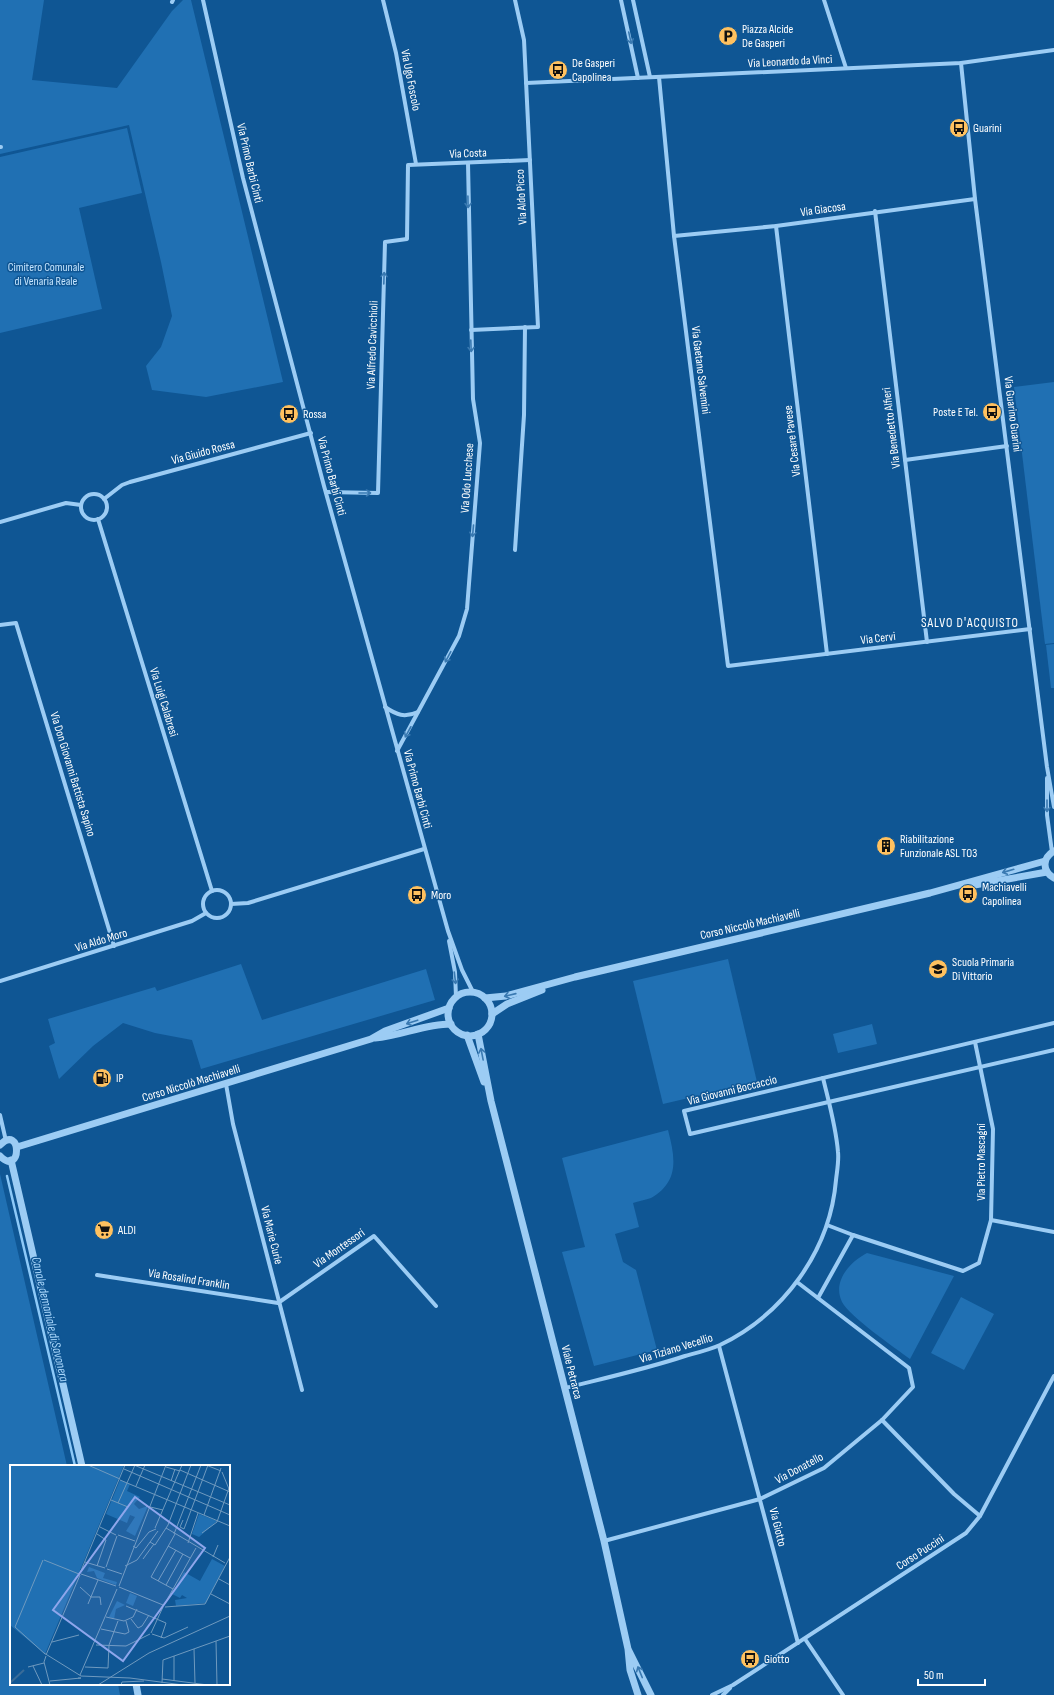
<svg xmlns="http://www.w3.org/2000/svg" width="1054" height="1695" font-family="'Sofia Sans Condensed',sans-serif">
<rect width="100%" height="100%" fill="#0f5694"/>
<!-- green -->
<g fill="#2070b3">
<path d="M0,0H44L32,80L117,88L172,11L183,0H191L283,382L206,397L152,390L146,366L161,347L172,316L161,262L129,125L0,154Z"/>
<path d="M127,128L142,193L79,208L102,309L0,333V157Z"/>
<path d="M1054,382V643L1045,644L1014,387Z"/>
<path d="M1054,644V688H1051L1046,645Z"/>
<path d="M728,959L757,1082L663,1104L633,981Z"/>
<path d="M241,964L262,1020L426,969L435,1000L201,1069L192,1040L155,1033L123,1023L93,1046L59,1079L49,1046L55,1043L48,1019L155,987L157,991Z"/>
<path d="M872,1024L877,1044L838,1053L833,1034Z"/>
<path d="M668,1130C675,1157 680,1181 651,1198C646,1200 638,1201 633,1203L639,1227L615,1234L623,1262L636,1270L657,1350L594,1366L562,1252L585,1247L562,1158Z"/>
<path d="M0,1174L67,1466H11V1684H118L120,1695H0Z"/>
<path d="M867,1253L954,1276L910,1359C895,1348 849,1316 842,1302C832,1281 850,1262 867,1253Z"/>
<path d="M961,1297L994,1314L964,1370L931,1353Z"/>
</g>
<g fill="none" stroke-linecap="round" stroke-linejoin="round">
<!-- stream -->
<path stroke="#8dc9f8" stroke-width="2.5" d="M7,1176L75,1466"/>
<!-- minor -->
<g stroke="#9cccf4" stroke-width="4">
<path d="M203,0L243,178L324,486L448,931L462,970L473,992"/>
<path d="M383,0L396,53L416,164"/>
<path d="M621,0L638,78"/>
<path d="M633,0L650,77"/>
<path d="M824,0L846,68"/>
<path d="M172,2L173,0"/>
<path d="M961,63L975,199L1047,767L1054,807"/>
<path d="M659,77L674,236L728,666L1030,629"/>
<path d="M526,83L961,63L1054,50"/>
<path d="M0,147H1"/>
<path d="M875,211L927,642"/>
<path d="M776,226L827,654"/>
<path d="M674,236L776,226L975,199"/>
<path d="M471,330L538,327L524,40L515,0"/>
<path d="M905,460L1007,446"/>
<path d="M326,492L378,493L385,242L407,239L408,165L530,160"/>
<circle cx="94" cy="507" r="13"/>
<path d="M104,499L122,485L130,482L311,433"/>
<path d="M98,519L212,891"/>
<path d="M0,522L66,503L81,505"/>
<path d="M515,550L524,415L525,327"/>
<path d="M0,625L16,623L114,946"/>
<path d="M385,707C397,715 404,718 418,712"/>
<path d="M397,751L459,636L467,609L480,443L473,399L468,163"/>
<path d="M1047,778V815L1052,852"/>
<circle cx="217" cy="904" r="14"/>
<path d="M231,904L248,903L424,849"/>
<path d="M449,941L455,972L456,997"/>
<path d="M0,981L192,921L206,913"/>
<path d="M1054,1023L684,1111L690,1134L1054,1050"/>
<path d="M226,1084L233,1124L302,1390"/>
<path d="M0,1115L6,1141"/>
<path d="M991,1220L1054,1232"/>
<path d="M827,1225L853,1235L963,1271L979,1263L991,1220L993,1129L975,1042"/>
<path d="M97,1275L278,1303L374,1236L436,1306"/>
<path d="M818,1298L853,1235"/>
<path d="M719,1346L798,1643"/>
<path d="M565,1388C605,1378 646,1369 685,1356C696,1353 709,1350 720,1345C784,1314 830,1251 836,1180C837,1171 839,1161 838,1152C836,1127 829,1103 823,1078"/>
<path d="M882,1420L954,1494L980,1516"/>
<path d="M604,1541L760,1499L824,1468L882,1420L913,1387L909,1368L797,1282"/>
<path d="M805,1639L843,1695"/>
<path d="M712,1695L733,1685L966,1533L980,1516L1054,1376"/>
<path d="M723,1695L730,1688"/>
</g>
<!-- tertiary -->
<g stroke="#9cccf4" stroke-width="7">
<path d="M1054,851C1042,858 1042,871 1054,878"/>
<path d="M969,886L1047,872"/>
<circle cx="470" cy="1014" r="22"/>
<path d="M485,998L506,996L575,977L930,893L1045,861"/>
<path d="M492,1014L507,1004L542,990"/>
<path d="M478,1034L491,1101L604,1541L628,1649L630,1670L638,1695"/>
<path d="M467,1035L484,1082"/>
<path d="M375,1038C401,1036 424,1024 451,1024"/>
<path d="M0,1145C22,1123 22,1178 0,1156"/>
<path d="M17,1147L371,1039L385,1031L449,1008"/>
<path d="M11,1160L82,1466"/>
<path d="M629,1651L651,1695"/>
<path d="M136,1684L138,1695"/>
</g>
</g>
<!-- one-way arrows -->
<defs><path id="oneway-shaft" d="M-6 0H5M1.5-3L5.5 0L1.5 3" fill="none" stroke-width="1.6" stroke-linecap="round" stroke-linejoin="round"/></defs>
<g stroke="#3979b1">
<use href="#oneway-shaft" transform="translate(630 38) rotate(78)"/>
<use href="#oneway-shaft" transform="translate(468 202) rotate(89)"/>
<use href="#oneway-shaft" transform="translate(384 278) rotate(-88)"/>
<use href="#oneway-shaft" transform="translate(471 346) rotate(88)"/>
<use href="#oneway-shaft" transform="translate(365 493)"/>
<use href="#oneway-shaft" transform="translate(473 531) rotate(95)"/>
<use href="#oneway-shaft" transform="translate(448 657) rotate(118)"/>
<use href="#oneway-shaft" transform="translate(408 732) rotate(119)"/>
<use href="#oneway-shaft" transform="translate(1047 806) rotate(90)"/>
<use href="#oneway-shaft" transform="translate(1008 871) rotate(164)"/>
<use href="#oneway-shaft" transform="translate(455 978) rotate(83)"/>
<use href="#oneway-shaft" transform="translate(510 995) rotate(167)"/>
<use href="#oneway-shaft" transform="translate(412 1022) rotate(162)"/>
<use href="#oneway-shaft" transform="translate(482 1054) rotate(-101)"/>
<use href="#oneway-shaft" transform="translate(640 1672) rotate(-112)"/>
</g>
<!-- icons -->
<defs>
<symbol id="parking-disc" viewBox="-11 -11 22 22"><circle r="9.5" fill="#ffc15f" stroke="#0f5694"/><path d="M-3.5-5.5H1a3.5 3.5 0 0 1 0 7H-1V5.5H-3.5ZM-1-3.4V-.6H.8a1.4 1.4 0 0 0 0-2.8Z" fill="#111"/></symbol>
<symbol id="bus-disc" viewBox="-11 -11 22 22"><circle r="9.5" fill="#ffc15f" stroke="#0f5694"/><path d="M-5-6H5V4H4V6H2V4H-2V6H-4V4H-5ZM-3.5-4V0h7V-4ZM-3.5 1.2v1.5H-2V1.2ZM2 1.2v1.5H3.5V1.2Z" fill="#111"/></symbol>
<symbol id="building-disc" viewBox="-11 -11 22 22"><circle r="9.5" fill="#ffc15f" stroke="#0f5694"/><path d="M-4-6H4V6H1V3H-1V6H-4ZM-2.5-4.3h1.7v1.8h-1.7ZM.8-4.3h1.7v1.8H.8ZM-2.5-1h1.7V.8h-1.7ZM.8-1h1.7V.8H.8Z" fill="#111"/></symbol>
<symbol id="school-disc" viewBox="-11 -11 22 22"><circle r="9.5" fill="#ffc15f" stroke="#0f5694"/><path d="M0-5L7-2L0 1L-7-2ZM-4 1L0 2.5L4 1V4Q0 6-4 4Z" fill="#111"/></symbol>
<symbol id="fuel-disc" viewBox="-11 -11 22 22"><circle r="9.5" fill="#ffc15f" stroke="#0f5694"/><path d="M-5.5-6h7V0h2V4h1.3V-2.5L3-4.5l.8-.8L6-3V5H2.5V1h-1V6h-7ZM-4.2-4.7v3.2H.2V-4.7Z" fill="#111"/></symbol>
<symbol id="supermarket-disc" viewBox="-11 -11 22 22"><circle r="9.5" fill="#ffc15f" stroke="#0f5694"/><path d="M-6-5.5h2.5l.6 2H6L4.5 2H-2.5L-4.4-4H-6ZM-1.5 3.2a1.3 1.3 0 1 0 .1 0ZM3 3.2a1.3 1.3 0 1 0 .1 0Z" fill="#111"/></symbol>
</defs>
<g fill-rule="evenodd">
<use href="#parking-disc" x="717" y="25" width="22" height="22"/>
<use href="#bus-disc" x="547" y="59" width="22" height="22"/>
<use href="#bus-disc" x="948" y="117" width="22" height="22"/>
<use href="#bus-disc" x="981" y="401" width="22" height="22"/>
<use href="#bus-disc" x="278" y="403" width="22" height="22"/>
<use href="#building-disc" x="875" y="835" width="22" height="22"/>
<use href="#bus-disc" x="957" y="883" width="22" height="22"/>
<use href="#bus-disc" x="406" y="884" width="22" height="22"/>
<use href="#school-disc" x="927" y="958" width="22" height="22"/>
<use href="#fuel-disc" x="91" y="1067" width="22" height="22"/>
<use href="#supermarket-disc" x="93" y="1219" width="22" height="22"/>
<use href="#bus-disc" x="739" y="1648" width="22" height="22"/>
</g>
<g text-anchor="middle" stroke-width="3" stroke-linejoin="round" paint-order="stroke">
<!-- poi labels -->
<g font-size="12" fill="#fff" stroke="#0f5694" text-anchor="start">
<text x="742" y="33">Piazza Alcide<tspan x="742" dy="14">De Gasperi</tspan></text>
<text x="572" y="67">De Gasperi<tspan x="572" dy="14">Capolinea</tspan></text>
<text x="973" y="132">Guarini</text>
<text x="978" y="416" text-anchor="end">Poste E Tel.</text>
<text x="303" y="418">Rossa</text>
<text x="900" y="843">Riabilitazione<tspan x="900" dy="14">Funzionale ASL TO3</tspan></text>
<text x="982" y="891">Machiavelli<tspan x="982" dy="14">Capolinea</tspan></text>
<text x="431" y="899">Moro</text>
<text x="952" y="966">Scuola Primaria<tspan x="952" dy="14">Di Vittorio</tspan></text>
<text x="116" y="1082">IP</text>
<text x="118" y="1234">ALDI</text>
<text x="764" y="1663">Giotto</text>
</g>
<!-- street labels -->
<g font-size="12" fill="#fff" stroke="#0f5694">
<text transform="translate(790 61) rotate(-3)" y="4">Via Leonardo da Vinci</text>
<text transform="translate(411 80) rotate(79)" y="4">Via Ugo Foscolo</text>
<text transform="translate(468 153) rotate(-2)" y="4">Via Costa</text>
<text transform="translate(250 163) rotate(77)" y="4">Via Primo Barbi Cinti</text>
<text transform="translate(521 197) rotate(-93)" y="4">Via Aldo Picco</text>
<text transform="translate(823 209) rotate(-8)" y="4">Via Giacosa</text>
<text transform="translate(372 345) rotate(-88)" y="4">Via Alfredo Cavicchioli</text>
<text transform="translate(701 370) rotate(83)" y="4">Via Gaetano Salvemini</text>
<text transform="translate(1013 414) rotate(83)" y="4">Via Guarino Guarini</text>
<text transform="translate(891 428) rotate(-97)" y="4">Via Benedetto Alfieri</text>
<text transform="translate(792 441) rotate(-97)" y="4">Via Cesare Pavese</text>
<text transform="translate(203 452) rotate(-15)" y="4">Via Giuido Rossa</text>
<text transform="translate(332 476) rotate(75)" y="4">Via Primo Barbi Cinti</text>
<text transform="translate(467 478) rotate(-86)" y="4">Via Odo Lucchese</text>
<text transform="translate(878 638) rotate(-7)" y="4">Via Cervi</text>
<text transform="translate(164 702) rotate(73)" y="4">Via Luigi Calabresi</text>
<text transform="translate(73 774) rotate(73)" y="4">Via Don Giovanni Battista Sapino</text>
<text transform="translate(418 789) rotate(75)" y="4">Via Primo Barbi Cinti</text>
<text transform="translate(750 924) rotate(-13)" y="4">Corso Niccolò Machiavelli</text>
<text transform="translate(101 940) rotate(-17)" y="4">Via Aldo Moro</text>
<text transform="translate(191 1083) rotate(-17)" y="4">Corso Niccolò Machiavelli</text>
<text transform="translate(732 1090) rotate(-14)" y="4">Via Giovanni Boccaccio</text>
<text transform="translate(981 1162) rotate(-90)" y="4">Via Pietro Mascagni</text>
<text transform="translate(272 1235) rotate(76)" y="4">Via Marie Curie</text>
<text transform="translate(339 1248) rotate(-35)" y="4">Via Montessori</text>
<text transform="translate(189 1279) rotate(9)" y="4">Via Rosalind Franklin</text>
<text transform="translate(676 1348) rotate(-17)" y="4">Via Tiziano Vecellio</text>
<text transform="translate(572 1372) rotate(76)" y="4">Viale Petrarca</text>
<text transform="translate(799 1468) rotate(-28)" y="4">Via Donatello</text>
<text transform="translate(778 1527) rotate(76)" y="4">Via Giotto</text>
<text transform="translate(920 1552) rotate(-33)" y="4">Corso Puccini</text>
</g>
<!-- park labels -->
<g font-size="12" fill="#c4e4fe" stroke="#0f5694">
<text x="46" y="271">Cimitero Comunale<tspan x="46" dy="14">di Venaria Reale</tspan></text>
</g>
<!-- neighbourhood labels -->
<g font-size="13" letter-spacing="1" fill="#fff" stroke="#0f5694">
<text x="970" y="627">SALVO D'ACQUISTO</text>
</g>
<!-- water labels -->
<g font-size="13" font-style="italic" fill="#a8d6fb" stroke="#0f5694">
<text transform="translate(51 1319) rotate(77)" y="5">Canale demaniale di Savonera</text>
</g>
</g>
<!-- overview -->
<g transform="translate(10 1465)">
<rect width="220" height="220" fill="#0f5694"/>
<path d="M0,0H114L35,189L0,160ZM110,15L120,19L117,26L130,32L124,39L129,44L138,41L125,71L116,66L125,52L120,50L117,58L96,49ZM189,49L207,56L189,72L182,69ZM202,94L215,101L196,138L166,141L165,135L177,133L172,130L170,133L162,129L174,107L190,116ZM79,102L95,108L93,113L107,117L106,120L87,113L84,106L77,107ZM120,128L127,131L123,141L116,138ZM107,136L115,140L106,144L104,154L99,152Z" fill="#2070b3"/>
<path fill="none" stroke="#396c99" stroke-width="2" d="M0,218L14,205"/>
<path fill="none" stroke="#6f9abf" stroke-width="1" d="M78,0L110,14M124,0L220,40M196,0L211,6M156,2L170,6M114,4L220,50M170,5L220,27M212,7L219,24M110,15L220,61M161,16L165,4M126,21L135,0M101,35L118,42M108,38L125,0M136,41L153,45M194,50L211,3M173,55L170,62L174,64L198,0M90,62L106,70M145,63L172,0M156,63L215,98M192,68L207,57L219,23M164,69L191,0M108,70L125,76M140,77L145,80L158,60L181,0M178,78L188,48M123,81L126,83L139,67L146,64M158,81L180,93M203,92L208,80M133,94L144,79M34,95L69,109M75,97L95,103M87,101L96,75L87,69M115,101L127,95L148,66M96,102L107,71M97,104L112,109M70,108L115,0M71,109L106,121M209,114L220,120M148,116L166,85M156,120L173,89M109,121L156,0M70,122L81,132H90L91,140M109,122L153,140M163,124L141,112L165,69M201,129L220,139M78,139L88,115M154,140L186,83M116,141L156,158L151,173M155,142L195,139L220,92M96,152L114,156L123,152L127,144M121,154L128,163L132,161M132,161L139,150M5,162L33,95M5,162L35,189M91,164L115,169M141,168L153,142M115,169L119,167L116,156M142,169L154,173L178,162M206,176L207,220M42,177L69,170M86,180L116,181L140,169M99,180L108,156M184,184L185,218M34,188L71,211L120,213L173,220M36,190L70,110M36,191L34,197L40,220M164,191V216M23,201L32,220M18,202L34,198M75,202L98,203L99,180M70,210L107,124M152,214L198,220M40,216L71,213H68M152,218L153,195L220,171M88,220L139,188L220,151M111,220L112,217L134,216"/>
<path fill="#8ea6ec" fill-opacity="0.15" stroke="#8ea6ec" stroke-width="2" d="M125,32L195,83L113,196L43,145Z"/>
<rect width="220" height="220" fill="none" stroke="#fff" stroke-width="2"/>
</g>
<!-- scale -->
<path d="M918 1679v6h67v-6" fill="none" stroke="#ffffff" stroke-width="2"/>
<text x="924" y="1679" font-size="12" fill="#ffffff" stroke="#0f5694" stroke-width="3" paint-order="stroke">50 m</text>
</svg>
